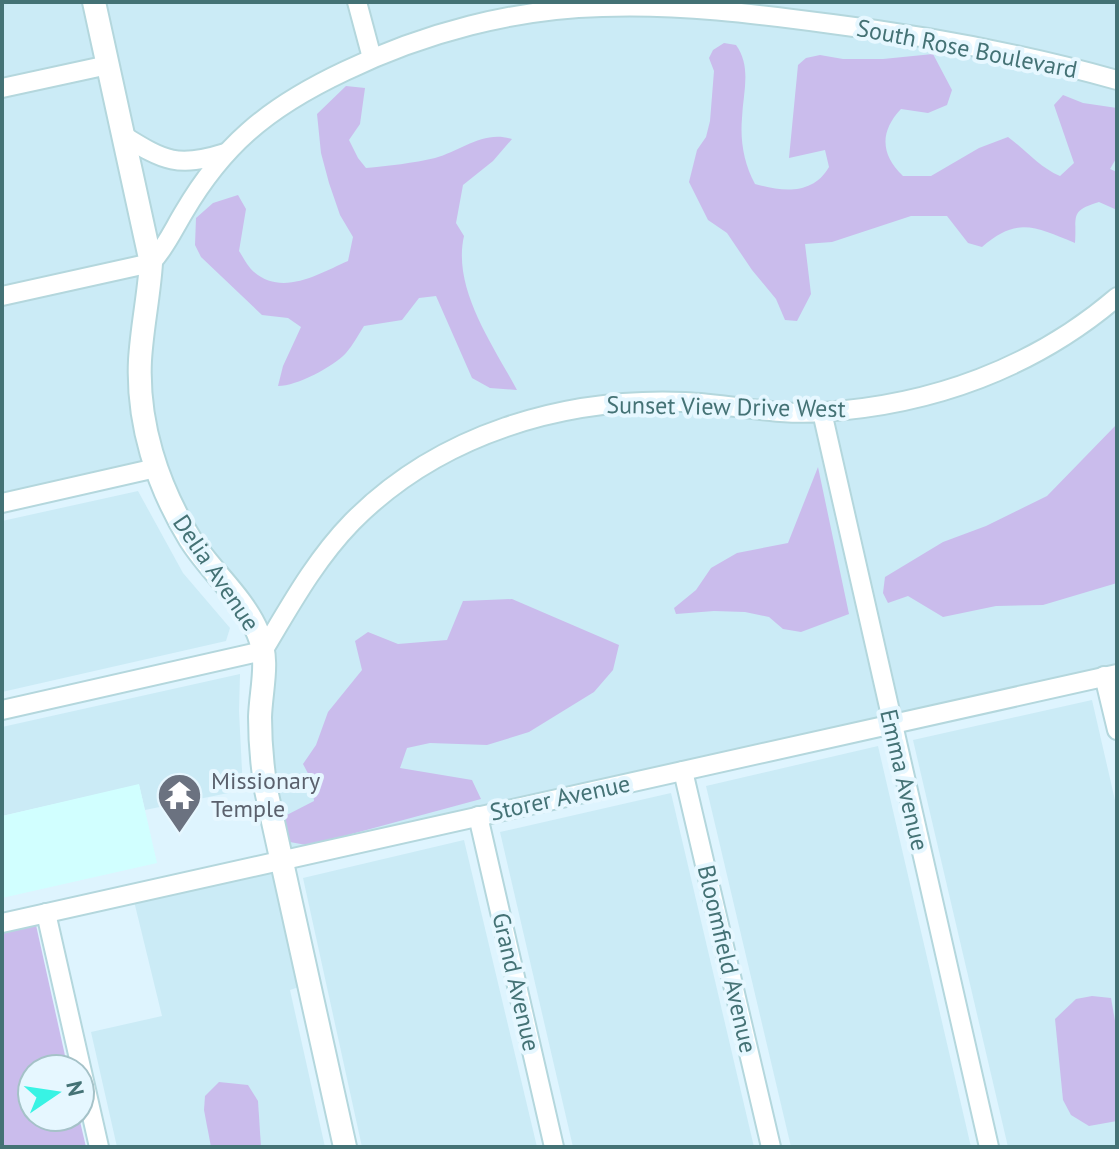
<svg xmlns="http://www.w3.org/2000/svg" width="1119" height="1149" font-family="'PT Sans',sans-serif">
<rect width="100%" height="100%" fill="#def4fe"/>
<!-- residential -->
<g fill="#cbebf6">
<path d="M2,2H1117V674L281,861L265,665L157,469L2,503Z"/>
<path d="M138,491L183,573L230,628L226,641L2,692V521Z"/>
<path d="M240,674L239,711L243,790L145,810L139,785L2,816V727Z"/>
<path d="M1092,700L1117,809V1146L1008,1147L913,740Z"/>
<path d="M878,746L939,1009L971,1147H791L706,786Z"/>
<path d="M671,793L754,1147H573L500,832Z"/>
<path d="M464,840L537,1147H362L303,878Z"/>
<path d="M278,865L305,985L290,990L325,1147H117L91,1032L162,1016L133,897Z"/>
</g>
<!-- commercial -->
<path fill="#d1ffff" d="M139,784L157,863L2,898V816Z"/>
<!-- green -->
<g fill="#cabcec">
<path d="M724,43L736,45C752,67 743,93 742,118C740,141 744,164 755,184C783,192 813,195 829,167L825,150L789,158L798,65L806,58L820,55L843,59H883L933,54L952,90L947,105L928,113L901,109C880,131 880,154 903,176H931L979,148L1008,137C1026,150 1039,167 1060,176L1074,163L1054,105L1063,95L1083,103L1117,108V157L1110,169L1117,172V210L1099,202C1069,211 1077,216 1075,243C1036,227 1017,216 982,247L968,243L947,216H911L832,242L805,244L811,294L797,321L785,320L776,299L752,270L727,233L708,220L689,182L697,150L706,137L710,121L714,71L709,58L713,50Z"/>
<path d="M346,86L365,88L360,124L349,140L358,158L366,168C388,166 414,163 435,158C461,151 483,130 512,139L493,161L463,185L456,223L464,236C452,288 493,345 517,390L490,388L472,378L436,296L419,298L402,320L364,326C358,335 353,345 346,353C333,367 297,386 278,386L283,366L301,327L288,318L262,315L201,257L195,245L196,218L213,203L238,195L246,209L239,251C243,257 248,267 254,272C283,297 320,273 348,261L353,237L340,215L329,183L321,153L317,114Z"/>
<path d="M1117,424V583L1043,605L996,606L943,617L908,596L888,603L883,593L885,577L943,542L986,526L1047,496Z"/>
<path d="M818,467L849,614L801,632L783,629L769,617L745,612L714,611L676,614L674,608L696,590L711,568L737,553L788,543Z"/>
<path d="M512,599L619,645L613,670L594,692L529,732L487,745L430,743L407,748L400,768L472,780L481,799L322,842L306,845L290,842L279,819L314,801L312,781L303,764L316,745L328,712L362,670L355,641L368,632L398,644L447,640L463,601Z"/>
<path d="M36,925L68,1069H32V1117H79L86,1147H2V932Z"/>
<path d="M1092,996L1111,998L1117,1032V1121L1089,1126L1071,1115L1063,1100L1055,1019L1076,999Z"/>
<path d="M219,1082L248,1085L258,1101L261,1147H211L204,1110L205,1096Z"/>
</g>
<g fill="none" stroke-linecap="round" stroke-linejoin="round">
<defs>
<g id="minor">
<path d="M357,2L372,58"/>
<path d="M2,88L108,65"/>
<path d="M124,136C164,161 178,168 225,153"/>
<path d="M2,296L151,263C166,247 173,230 184,212C201,183 222,155 248,132C276,107 311,87 345,71C424,33 514,9 602,7C679,4 756,14 832,24C928,36 1024,54 1117,80"/>
<path d="M822,412L989,1147"/>
<path d="M2,503L156,468"/>
<path d="M1104,676L1117,730"/>
<path d="M2,710L263,651C290,606 315,560 352,522C439,434 564,397 685,402C731,404 777,416 823,412C932,405 1034,368 1117,297"/>
<path d="M683,771L771,1147"/>
<path d="M478,816L554,1147"/>
<path d="M46,913L99,1147"/>
<path d="M2,923L1117,674"/>
</g>
<path id="tertiary" d="M94,2L151,263C149,295 142,327 140,360C137,423 157,485 190,539C210,571 243,597 258,633C270,661 261,688 260,717C260,742 262,765 266,790L345,1147"/>
</defs>
<!-- minor casing -->
<use href="#minor" stroke="#b4d7dd" stroke-width="22"/>
<!-- tertiary casing -->
<use href="#tertiary" stroke="#b4d7dd" stroke-width="26"/>
<!-- minor -->
<use href="#minor" stroke="#fff" stroke-width="18"/>
<!-- tertiary -->
<use href="#tertiary" stroke="#fff" stroke-width="22"/>
</g>
<!-- icons -->
<defs>
<symbol id="temple-pin" viewBox="-11 -11 22 30"><path d="M0 17L-7.5 6A9.5 9.5 0 1 1 7.5 6Z" fill="#6b7280" stroke="#e6f7ff"/><path d="M0-6L5-2H3V0L6.5 2.5H4V6H1.5V3h-3V6H-4V2.5H-6.5L-3 0V-2H-5Z" fill="#fff"/></symbol>
</defs>
<g fill-rule="evenodd">
<use href="#temple-pin" x="154" y="770" width="51" height="69"/>
</g>
<g text-anchor="middle" stroke-width="8" stroke-linejoin="round" paint-order="stroke">
<!-- street labels -->
<g font-size="24" fill="#447275" stroke="#e6f7ff">
<text transform="translate(967 49) rotate(11)" y="8">South Rose Boulevard</text>
<text transform="translate(726 407) rotate(1)" y="8">Sunset View Drive West</text>
<text transform="translate(216 573) rotate(56)" y="8">Delia Avenue</text>
<text transform="translate(904 780) rotate(77)" y="8">Emma Avenue</text>
<text transform="translate(560 798) rotate(-12)" y="8">Storer Avenue</text>
<text transform="translate(727 959) rotate(77)" y="8">Bloomfield Avenue</text>
<text transform="translate(516 982) rotate(77)" y="8">Grand Avenue</text>
</g>
<!-- worship labels -->
<g font-size="24" fill="#5b616d" stroke="#e6f7ff" text-anchor="start">
<text x="211" y="789">Missionary<tspan x="211" dy="28">Temple</tspan></text>
</g>
</g>
<!-- border -->
<rect width="1119" height="1149" fill="none" stroke="#447275" stroke-width="8"/>
<!-- north arrow -->
<g transform="translate(56 1093) rotate(77)"><circle r="38" fill="#e6f7ff" stroke="#a5c2c8" stroke-width="2"/>
<path d="M0-6L14 30L0 20L-14 30Z" fill="#38f3e4"/>
<text y="-12" font-size="22" font-weight="bold" text-anchor="middle" fill="#447275">N</text>
</g>
</svg>
